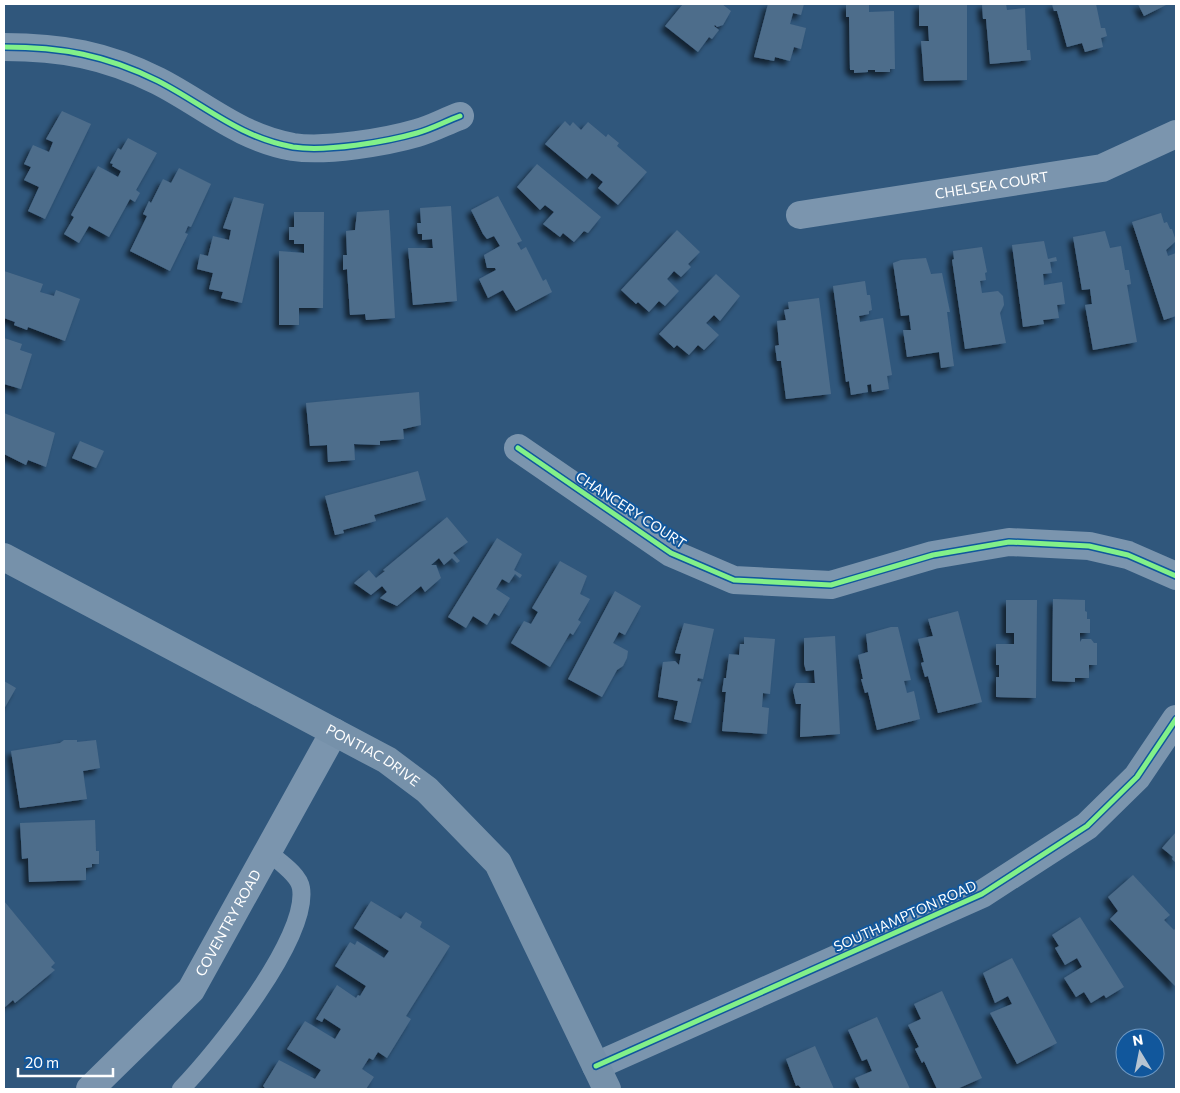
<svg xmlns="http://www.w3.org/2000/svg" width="1180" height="1093" font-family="Commissioner,sans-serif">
<defs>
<filter id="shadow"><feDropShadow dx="-4.5" dy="4.5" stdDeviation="2.5" flood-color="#0009"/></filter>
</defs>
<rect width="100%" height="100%" fill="#30577c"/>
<!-- building -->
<g fill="#4e6d8b" filter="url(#shadow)">
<path d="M683,4H722L731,11L723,25L717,27L715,25L714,26L719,30L712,39L709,37L698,52L665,26Z"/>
<path d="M768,4H804L801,15L793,13L790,24L806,28L801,49L794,47L790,61L775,57L774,61L754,57Z"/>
<path d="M846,4H869V12L894,11L895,69H890V72H875V70H868V72L854,73V70H850L849,17H846Z"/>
<path d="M919,4H967V80L924,81L921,41H929L928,26H919Z"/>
<path d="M982,4H1006L1007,10L1025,8L1027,50H1030L1031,60L990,64L986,19H983Z"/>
<path d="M1052,4H1096L1101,28H1105L1107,36L1101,38L1103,47L1085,52L1082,43L1067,47L1057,11H1054Z"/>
<path d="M1138,4H1168L1144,16Z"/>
<path d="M62,111L91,124L45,219L28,211L39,187L24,180L31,167L24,164L33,145L49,152L53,142L46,139Z"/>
<path d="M565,121L570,126L573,122L581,130L588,122L606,137L608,134L619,143L617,146L647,172L618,205L598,188L603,182L592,173L587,179L545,144Z"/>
<path d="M128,138L157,153L136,190L140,193L135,202L130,199L109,237L89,226L79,243L64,234L74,217L71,215L98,166L118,177L121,171L112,166L113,164L110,163L118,148L121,150Z"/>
<path d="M537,164L601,217L588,233L584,231L574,242L563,233L560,237L543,224L554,212L545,205L540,210L517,187Z"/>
<path d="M179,168L211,184L191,227L188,226L185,233L188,234L170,271L130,251L147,216L143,214L149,201L151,203L163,179L171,183Z"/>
<path d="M498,196L522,241L517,243L521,250L526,247L543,281L546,279L552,292L516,311L503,290L488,298L479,279L496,270L495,268H487L484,255L500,246L494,236L487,239L483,234L471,210Z"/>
<path d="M234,197L264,204L242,303L221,298L223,292L209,289L213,273L197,269L200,254L208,256L213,236L229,240L231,230L223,228Z"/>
<path d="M451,206L457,301L413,305L408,248H433L432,239L422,240V234H418L417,223H421L420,208Z"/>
<path d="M389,210L395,318L366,320L365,314L350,315L347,269L343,270V255H347L346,231L355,230L357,212Z"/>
<path d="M294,212H324L323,308H299V325H279V251L304,253V244H294V240H289V227H294Z"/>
<path d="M1161,213L1164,223L1167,222L1170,229H1172L1176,241L1166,250L1168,256L1176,253V316L1164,320L1132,222Z"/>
<path d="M677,230L700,252L688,264L691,267L681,277L674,271L667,279L679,291L665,306L659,301L649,312L638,302L636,304L621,290Z"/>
<path d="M1105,231L1110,248L1121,246L1125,270H1129L1131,284L1127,285L1137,342L1093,350L1085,305L1092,304L1090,289L1082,290L1073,237Z"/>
<path d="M1044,241L1048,259L1056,257L1057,261L1050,262L1052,273L1043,274L1044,285L1062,282L1065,304L1057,305L1059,318L1043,320L1044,324L1023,327L1012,245Z"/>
<path d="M982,247L987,272L985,273L986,280L980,281L982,293L998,291L1003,296L1004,305L1000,313L1006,343L965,349L952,260L954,259L953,251Z"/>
<path d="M926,258L931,274L942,273L950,312H947L954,366L941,368L939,352L907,357L903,330H911L909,315L901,316L893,263L901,260Z"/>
<path d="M4,271L43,284L40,292L54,296L56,290L80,299L65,341L28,327L27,330L14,325L15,322L4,318Z"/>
<path d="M716,274L740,296L720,321L714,315L706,323L719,335L704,350L698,345L689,355L677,345L674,348L659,334Z"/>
<path d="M865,281L867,295H870L872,310L869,311V314L859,316L860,322L883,318L892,375L887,376L889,389L872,392L871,384L867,385L868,392L851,395L849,381L846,382L833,286Z"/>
<path d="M819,298L831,394L786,399L781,361H777L775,346L779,345L777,321L786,320L784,310L789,309L788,302Z"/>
<path d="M4,338L22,344L20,350L32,354L21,389L4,384Z"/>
<path d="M419,392L421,425L403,429L404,439L380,441V445L354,444L355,460L328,462L327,445L310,446L306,403Z"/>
<path d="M4,413L55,433L46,467L28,460L26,465L4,454Z"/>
<path d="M80,441L104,451L96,468L72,458Z"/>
<path d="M418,471L426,500L374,515L376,521L343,530L344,533L335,535L325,496Z"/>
<path d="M447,517L468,542L453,553L460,561L457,563L452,558L444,565L439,558L431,565H436L441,578L425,592L421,586L397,606L380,598L387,592L382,586L371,595L354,583L369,570L376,578L385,571L383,570Z"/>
<path d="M497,538L522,554L514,570L522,575L520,578L515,574L509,583L502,579L496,589L510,598L499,616L494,613L487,625L473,616L466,628L448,617Z"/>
<path d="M560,561L587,576L580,594L590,599L578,620L581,622L573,635L570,633L550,667L511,643L524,621L531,624L538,612L532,608Z"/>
<path d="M615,591L641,606L625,635L619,632L613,643L628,651L627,658L623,666L617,670L602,697L568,679Z"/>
<path d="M1053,599L1085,600V611L1087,612V619H1090V633H1080V642L1082,639H1091L1094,643H1097V665H1089V678H1075V682L1052,681Z"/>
<path d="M1006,600H1037L1036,698L996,697V677H999V665H996V644H1014V633H1006Z"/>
<path d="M958,611L982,702L938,713L928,676L925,677L921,663L924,662L918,639L933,636L928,619Z"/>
<path d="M684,623L714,629L703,679L698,678L697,681L701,682L691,723L674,719L678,701L658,697L663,662L675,661L679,665L681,654L675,653Z"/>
<path d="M891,627H898L911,680L904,681L907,693L914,691L920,719L877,730L868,692L865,693L861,679H863L858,655L868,652L866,634Z"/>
<path d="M835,636L840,734L800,737L801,704H796L793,690L796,683H815L814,670L806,671L804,664V638Z"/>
<path d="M744,637L775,639L770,694L763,693L762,707L769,708L767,734L722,731L726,692H722L724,678H726L729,654L739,655L740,644H744Z"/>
<path d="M4,681L16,688L4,709Z"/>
<path d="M64,740H77V742L96,740L100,768L83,771L87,799L20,808L11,751L60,743Z"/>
<path d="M95,820L96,851H99V864H92V867L86,868V880L29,882L28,858L22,859L20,823Z"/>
<path d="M1176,832V863L1172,859L1173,857L1162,848Z"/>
<path d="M1133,875L1170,915L1164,920L1174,930L1176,928V987L1110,919L1118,911L1108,897Z"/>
<path d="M4,901L55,963L51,967L55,970L15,1003L13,1000L4,1008Z"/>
<path d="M371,901L401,919L406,912L422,922L420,927L450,946L406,1016L411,1019L387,1058L378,1052L373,1060L369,1058L362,1069L374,1077L366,1089H266L263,1086L279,1060L315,1079L321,1070L287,1049L305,1021L335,1039L341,1029L324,1018L322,1022L316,1019L337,985L356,998L358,995L360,996L366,986L335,966L350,942L355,945L357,941L384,958L389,951L354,928Z"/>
<path d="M1080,917L1124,987L1106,998L1104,995L1091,1003L1084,992L1076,997L1064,978L1082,967L1077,958L1065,965L1055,948L1059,946L1052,935Z"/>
<path d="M1012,958L1057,1043L1017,1064L990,1013L1012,1004L1008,996L995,1003L983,973Z"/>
<path d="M942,991L982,1078L957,1089H937L924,1061L922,1063L915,1049L919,1047L908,1025L921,1019L914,1004Z"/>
<path d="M877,1017L910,1089H860L855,1078L872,1071L867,1059L862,1061L848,1030Z"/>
<path d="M815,1046L834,1089H802L798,1085L796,1086L786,1059Z"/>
</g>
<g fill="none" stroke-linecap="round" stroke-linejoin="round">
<!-- lane -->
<path stroke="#7b95ae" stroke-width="18" d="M181,1089C216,1053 309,938 301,888C299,874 278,861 268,852"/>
<!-- street -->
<g stroke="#7b95ae" stroke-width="28">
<path d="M4,47C61,47 106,55 158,81C205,105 238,137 293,147C326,152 386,142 417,133C432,129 446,121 460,116"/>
<path id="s1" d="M800,215L1102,168L1176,134"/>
<path d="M518,448L671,553L734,580L831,585L933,555L1009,542L1089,546L1128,555L1176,576"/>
<path d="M596,1066L982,894L1087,826L1137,777L1176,719"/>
<path id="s2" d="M90,1089L191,990L334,732"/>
</g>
<!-- secondary -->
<path stroke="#7691aa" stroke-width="28" id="s3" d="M4,557L387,760L427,790L498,863L607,1089"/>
<defs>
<g id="cycleway">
<path d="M4,47C61,47 106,55 158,81C205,105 238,137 293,147C326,152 386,142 417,133C432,129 446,121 460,116"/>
<path d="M518,448L671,553L734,580L831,585L933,555L1009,542L1089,546L1128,555L1176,576"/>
<path d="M596,1066L982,894L1087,826L1137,777L1176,719"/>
</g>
</defs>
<!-- cycleway casing -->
<use href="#cycleway" stroke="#11579c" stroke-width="8"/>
<!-- cycleway -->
<use href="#cycleway" stroke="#82f089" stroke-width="5"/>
</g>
<g text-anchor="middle" stroke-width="4" stroke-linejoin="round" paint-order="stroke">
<!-- street labels -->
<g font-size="14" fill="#fff" stroke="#11579c">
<text dy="5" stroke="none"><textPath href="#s1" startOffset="194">CHELSEA COURT</textPath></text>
<text transform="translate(631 510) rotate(33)" y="5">CHANCERY COURT</text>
<text dy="5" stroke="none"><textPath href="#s3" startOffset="419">PONTIAC DRIVE</textPath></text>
<text transform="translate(905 916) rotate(-24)" y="5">SOUTHAMPTON ROAD</text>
<text dy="5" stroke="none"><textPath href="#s2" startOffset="218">COVENTRY ROAD</textPath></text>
</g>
</g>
<!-- border -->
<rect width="1180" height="1093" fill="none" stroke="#ffffff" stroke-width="10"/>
<!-- north arrow -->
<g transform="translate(1140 1053) rotate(350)"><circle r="24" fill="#11579c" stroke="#709ac4"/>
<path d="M0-4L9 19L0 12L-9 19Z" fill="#b7c4d1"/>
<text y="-8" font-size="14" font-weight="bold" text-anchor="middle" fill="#ffffff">N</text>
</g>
<!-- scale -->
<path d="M18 1068v8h95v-8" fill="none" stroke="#ffffff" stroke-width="2.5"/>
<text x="25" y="1068" font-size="15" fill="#ffffff" stroke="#11579c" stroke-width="4" paint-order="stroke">20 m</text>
</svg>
